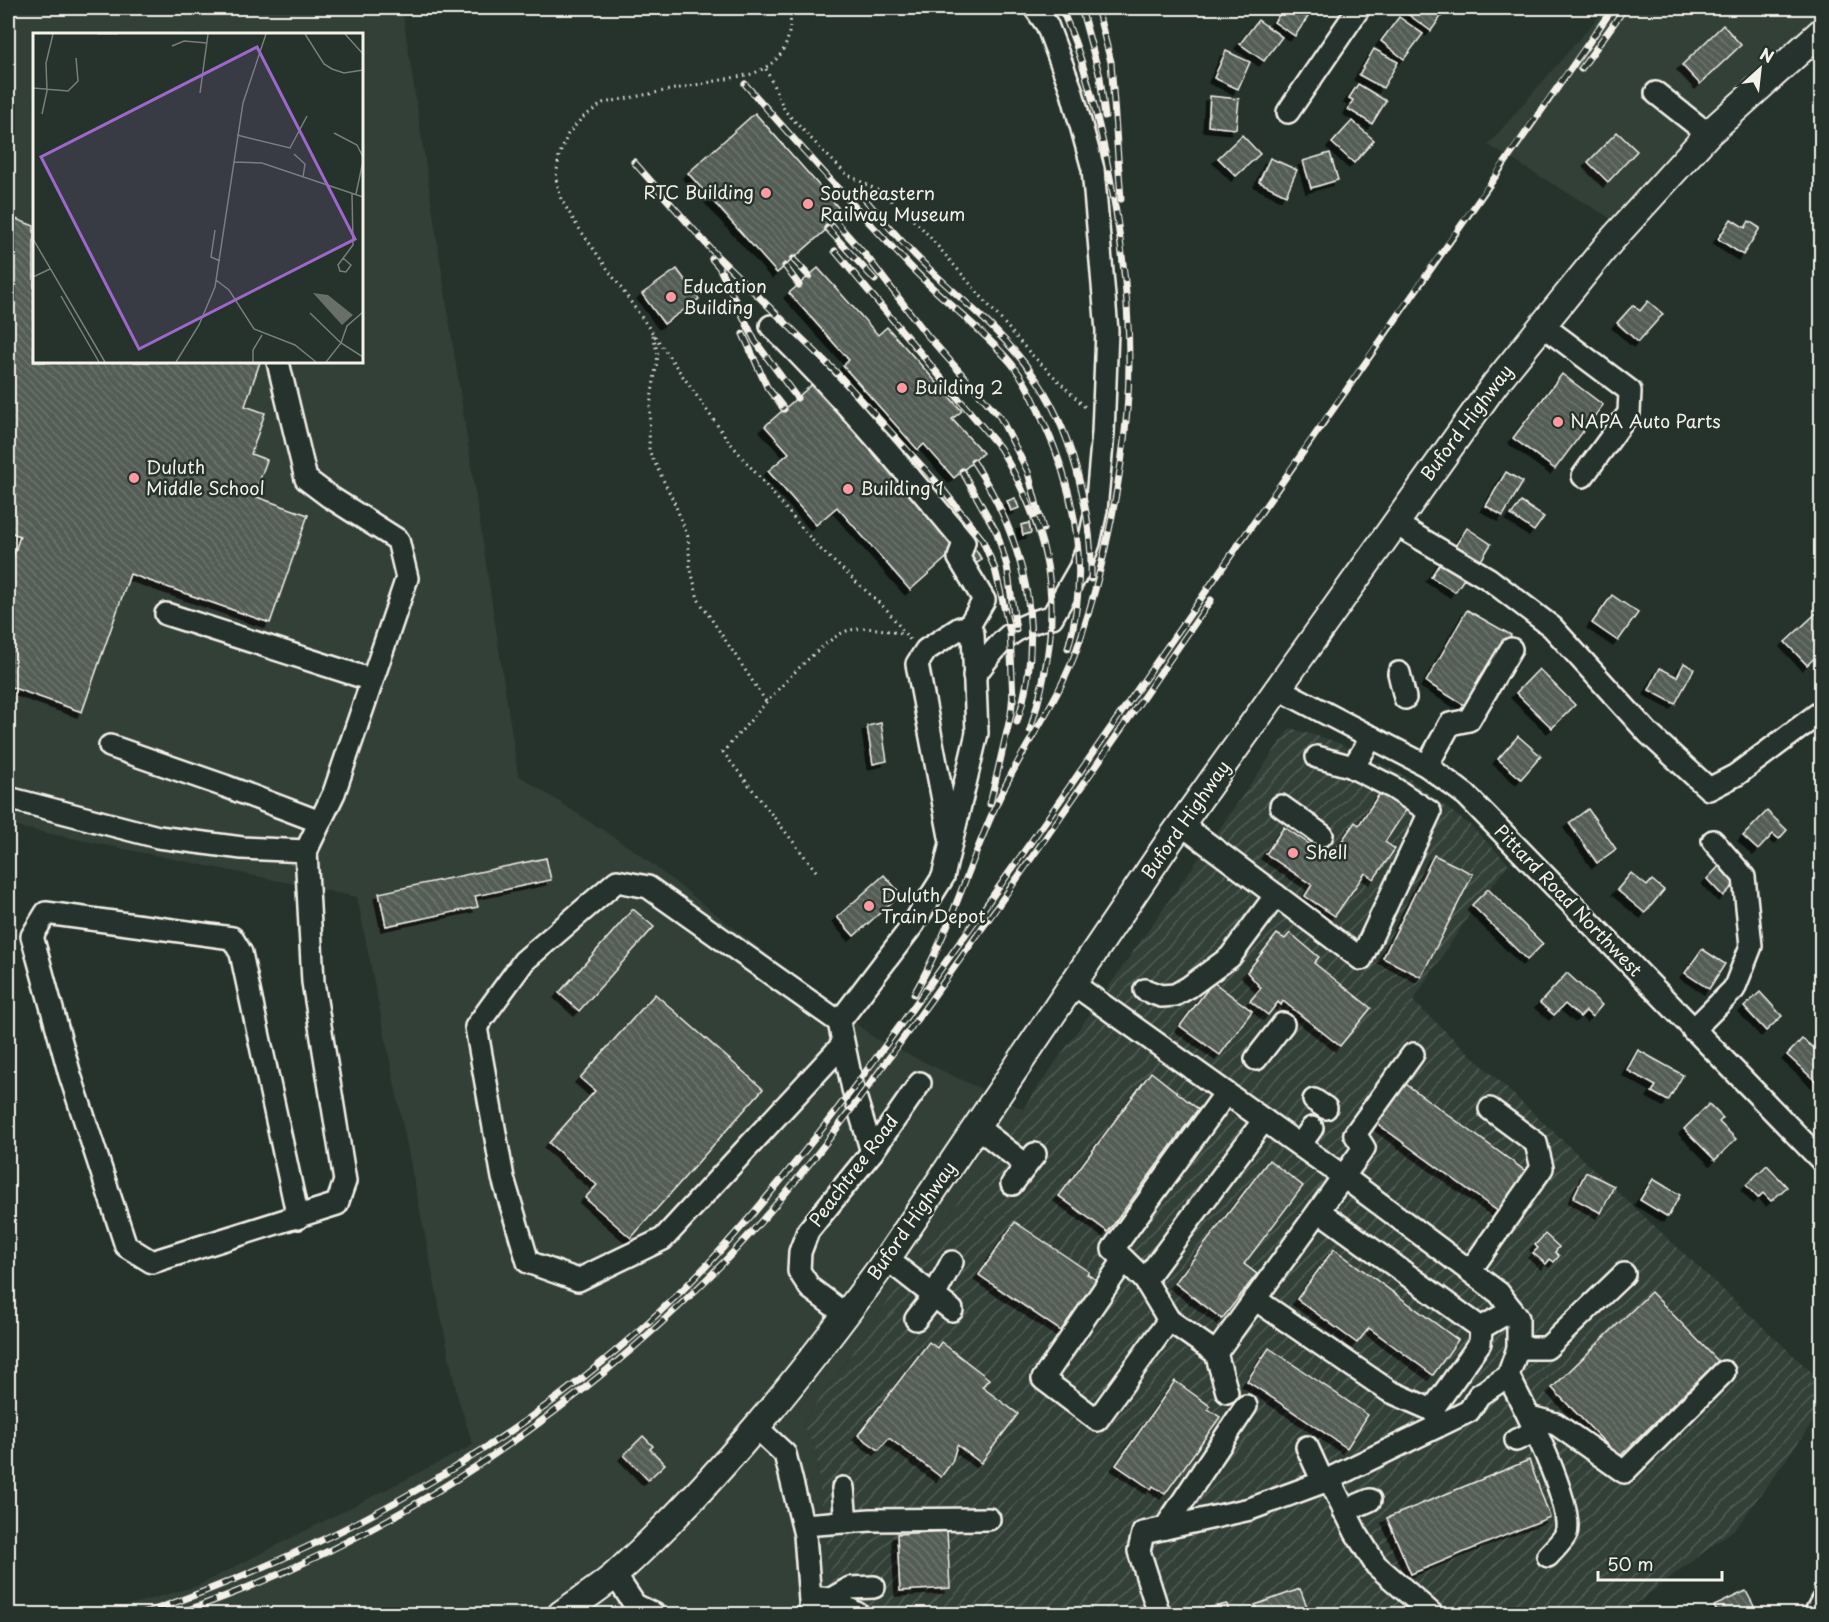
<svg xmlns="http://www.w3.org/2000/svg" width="1829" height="1622" font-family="'Playpen Sans',sans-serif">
<defs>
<pattern id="industrial-furrows" width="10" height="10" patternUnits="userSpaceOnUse" patternTransform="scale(1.5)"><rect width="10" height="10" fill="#333f39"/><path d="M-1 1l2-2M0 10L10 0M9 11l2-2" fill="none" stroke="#515b56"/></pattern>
<pattern id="building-back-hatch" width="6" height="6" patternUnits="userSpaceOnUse" patternTransform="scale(1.5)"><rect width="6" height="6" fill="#525c55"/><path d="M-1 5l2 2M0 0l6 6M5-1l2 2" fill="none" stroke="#6c746d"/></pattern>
<filter id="shadow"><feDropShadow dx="-5" dy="5" stdDeviation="0" flood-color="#0009"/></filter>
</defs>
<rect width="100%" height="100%" fill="#26332d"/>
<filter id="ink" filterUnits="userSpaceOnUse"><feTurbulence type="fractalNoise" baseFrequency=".0167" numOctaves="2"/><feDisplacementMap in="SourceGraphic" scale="12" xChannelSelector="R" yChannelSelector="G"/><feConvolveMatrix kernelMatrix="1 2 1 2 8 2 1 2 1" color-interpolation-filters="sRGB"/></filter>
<g filter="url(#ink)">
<!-- built -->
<g fill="#333f39" fill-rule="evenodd">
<path d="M8,8H402L518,775L635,851L876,1039L1023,1109L802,1424L816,1451L830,1583L831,1614H97L197,1586L473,1445L457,1395L357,897L8,825ZM34,34H362V362H34Z"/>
<path d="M1606,8H1821V48L1628,229L1488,145Z"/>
</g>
<!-- industrial -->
<path fill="url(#industrial-furrows)" d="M1290,728L1334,741L1407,777L1471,826L1509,864L1469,915L1413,1001L1822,1382L1821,1411L1737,1527L1622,1614H831L830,1583L816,1451L802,1424Z"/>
<!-- building -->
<g fill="url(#building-back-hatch)" stroke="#f4f1e8" stroke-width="1.5" filter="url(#shadow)">
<path d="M1284,8H1307L1312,11L1295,36L1274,22Z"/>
<path d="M1404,8H1447L1431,31L1402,10Z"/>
<path d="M1399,17L1423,34L1404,59L1381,41Z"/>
<path d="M1258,20L1282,37L1264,61L1240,44Z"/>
<path d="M1723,25L1741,45L1700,84L1682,65Z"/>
<path d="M1374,49L1398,62L1383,88L1359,75Z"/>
<path d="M1226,51L1250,62L1238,89L1214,78Z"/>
<path d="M1358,84L1386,101L1372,124L1348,109L1353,100L1349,98Z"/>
<path d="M1210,96L1239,99L1236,129L1208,126Z"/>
<path d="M755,113L844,214L777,273L688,173Z"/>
<path d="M1352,121L1374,140L1354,163L1332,143Z"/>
<path d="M1617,132L1637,151L1608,182L1588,162Z"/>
<path d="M1242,135L1260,154L1236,176L1218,158Z"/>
<path d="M1330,153L1338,180L1311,188L1303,161Z"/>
<path d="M1270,158L1297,170L1286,195L1259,182Z"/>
<path d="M8,216L34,226V362H260L245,406L265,413L251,454L267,460L254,496L308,515L270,623L130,574L82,712L8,686V573L20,536L8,531Z"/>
<path d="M1731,219L1745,228L1749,221L1760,228L1743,255L1718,239Z"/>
<path d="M818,268L878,335L887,327L962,411L952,419L983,453L954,478L924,444L918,450L843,366L849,360L789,293Z"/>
<path d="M677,269L699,299L664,324L642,294Z"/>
<path d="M1648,301L1663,314L1638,342L1617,323L1633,305L1640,311Z"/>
<path d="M1562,374L1603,405L1555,469L1513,438Z"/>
<path d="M816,381L962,544L910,590L837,507L816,525L768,471L789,453L765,426Z"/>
<path d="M1506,472L1523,482L1503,516L1486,506Z"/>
<path d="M1015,498L1019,508L1011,511L1007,501Z"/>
<path d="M1521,502L1544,517L1534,531L1511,515Z"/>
<path d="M1029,523L1031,533L1023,535L1021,525Z"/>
<path d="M1467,528L1491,544L1479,564L1454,548Z"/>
<path d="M976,550L982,560L972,566L966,557Z"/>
<path d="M1443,558L1468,573L1455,592L1431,577Z"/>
<path d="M1612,595L1638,613L1618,641L1592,623Z"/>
<path d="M1822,608V651L1807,665L1785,642Z"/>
<path d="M1467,610L1511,635L1469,708L1426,682Z"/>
<path d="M1684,663L1694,669L1675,704L1649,690L1660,668L1677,677Z"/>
<path d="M1539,669L1575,705L1552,728L1516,693Z"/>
<path d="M881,723L887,761L873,764L867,726Z"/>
<path d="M1518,736L1541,756L1521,779L1498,759Z"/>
<path d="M1380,793L1406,810L1385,842L1395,849L1374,879L1365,873L1335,916L1305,896L1312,885L1266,854L1284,827L1330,858L1355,822L1359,825Z"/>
<path d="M1588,809L1616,849L1597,863L1569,823Z"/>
<path d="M1767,811L1787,830L1779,839L1773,834L1758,850L1743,836Z"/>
<path d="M1434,855L1473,874L1421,977L1383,958Z"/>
<path d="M546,858L551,880L475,896L478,907L386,926L379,893Z"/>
<path d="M1722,863L1739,880L1723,896L1707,879Z"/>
<path d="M1631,873L1647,886L1652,880L1664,890L1645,913L1617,890Z"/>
<path d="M884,875L901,894L854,936L837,917Z"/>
<path d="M1488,889L1543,944L1527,960L1472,905Z"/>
<path d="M633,909L654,927L579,1011L559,993Z"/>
<path d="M1290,933L1319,957L1314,963L1371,1008L1340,1046L1283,1001L1281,1005L1278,1002L1268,1015L1250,1001L1261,988L1247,972L1277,934L1285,939Z"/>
<path d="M1702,949L1725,964L1709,989L1685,973Z"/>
<path d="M1567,973L1602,1005L1592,1017L1586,1011L1580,1017L1565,1004L1554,1015L1540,1003Z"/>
<path d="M1213,982L1252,1011L1220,1055L1180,1026Z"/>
<path d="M1760,992L1782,1016L1766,1031L1744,1007Z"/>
<path d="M655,994L763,1089L631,1238L585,1198L597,1185L549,1143L595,1091L580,1078Z"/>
<path d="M1802,1039L1822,1054V1087L1787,1055Z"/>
<path d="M1638,1050L1683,1075L1668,1101L1652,1092L1656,1086L1627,1070Z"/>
<path d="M1151,1072L1198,1109L1108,1232L1059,1196Z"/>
<path d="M1403,1082L1528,1173L1499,1212L1375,1122Z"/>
<path d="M1709,1104L1723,1118L1719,1122L1736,1139L1715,1160L1684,1129Z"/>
<path d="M1269,1160L1303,1186L1244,1264L1257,1274L1222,1319L1175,1283Z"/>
<path d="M1767,1165L1787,1187L1771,1201L1763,1193L1758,1198L1746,1185Z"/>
<path d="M1586,1172L1614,1186L1601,1213L1573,1198Z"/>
<path d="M1653,1179L1680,1195L1668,1217L1640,1200Z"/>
<path d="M1015,1222L1089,1272L1087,1274L1096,1280L1061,1331L979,1275Z"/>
<path d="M1545,1234L1559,1247L1555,1252L1559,1256L1554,1262L1550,1259L1546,1264L1533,1253L1538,1248L1535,1245Z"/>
<path d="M1334,1249L1458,1340L1433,1375L1369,1328L1357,1343L1297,1299Z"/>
<path d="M1651,1292L1718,1361L1619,1457L1552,1388Z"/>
<path d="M929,1342L937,1348L941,1342L989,1379L982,1387L1018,1414L981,1463L957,1445L952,1462L941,1477L889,1438L879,1450L858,1435Z"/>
<path d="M1269,1348L1368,1415L1347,1448L1247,1381Z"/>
<path d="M1175,1381L1210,1406L1208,1409L1220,1417L1165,1494L1153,1486L1151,1489L1116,1465Z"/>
<path d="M643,1436L653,1446L650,1449L665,1464L648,1480L624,1455Z"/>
<path d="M1529,1460L1550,1517L1411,1574L1387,1518Z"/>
<path d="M947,1531L950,1588L900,1591L897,1534Z"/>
<path d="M1300,1589L1308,1609L1294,1614H1259L1255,1605Z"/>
<path d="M1746,1591L1758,1614H1718L1714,1606Z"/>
<path d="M1227,1604L1229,1614H1180Z"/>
</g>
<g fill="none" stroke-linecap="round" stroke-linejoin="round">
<defs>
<g id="minor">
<path d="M1656,93L1708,134"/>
<path d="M1288,112L1359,8"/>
<path d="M1542,325L1630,391L1629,413L1583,476"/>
<path d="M771,326C840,394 902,467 964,542L959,558L984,600L966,631"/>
<path d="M1394,523L1489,579L1552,627L1649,734L1709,789L1736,775L1822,711"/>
<path d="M166,614L372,680"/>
<path d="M1399,673L1405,698"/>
<path d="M974,676C999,644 1010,625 1052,617L1080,568L1089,543L1096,510L1103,433L1107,331L1093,169L1071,89L1047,25L1035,8"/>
<path d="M1279,689L1427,766L1466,795L1822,1161"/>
<path d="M110,746L225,786L320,822"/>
<path d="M1317,757L1353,767L1372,737"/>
<path d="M1427,766L1450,724L1469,720L1511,649"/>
<path d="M8,798L158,837L242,848L306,851L334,793L407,578L398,540L330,497L306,479L278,362"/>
<path d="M1281,806L1322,835"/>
<path d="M1181,824L1361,959L1430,812L1392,787L1354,768"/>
<path d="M1072,983L1344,1177L1499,1293L1518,1318V1348L1508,1376C1523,1404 1575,1505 1566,1534C1563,1541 1553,1550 1548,1556"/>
<path d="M1145,990L1161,996L1175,995L1189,987L1230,957L1276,895"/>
<path d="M839,1022L912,926L943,877L977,733L973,634L960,628L926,650L917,664L951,842"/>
<path d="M1693,1030L1734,989L1751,946L1744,877L1713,841"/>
<path d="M843,1044L663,1239L578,1280L528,1262L503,1178L476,1027L524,961L617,881L648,887L839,1022L853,1089L872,1152"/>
<path d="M1256,1059L1283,1024"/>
<path d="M1314,1100L1326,1108"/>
<path d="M977,1127L1026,1165"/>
<path d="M1300,1145L1312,1128"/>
<path d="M1012,1184L1035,1154"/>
<path d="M1319,1211L1481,1328L1512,1310"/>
<path d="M298,1218L241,953L232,938L46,913L32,936L70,1075L126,1246L152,1262L337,1204L345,1181L313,982L306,851"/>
<path d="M887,1259L934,1296L916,1319"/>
<path d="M1124,1260L1043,1379L1097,1420L1169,1320L1216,1353L1364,1148L1355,1134L1413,1054"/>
<path d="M952,1262L934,1296L952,1310"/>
<path d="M1470,1271L1542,1168L1536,1143L1490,1109"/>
<path d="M1145,1280L1264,1120"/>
<path d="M1255,1299L1389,1391L1432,1410"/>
<path d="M846,1315L810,1288L799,1271L800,1252L808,1231L872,1152L920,1083"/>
<path d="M1169,1320L1145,1280L1113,1249L1226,1093"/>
<path d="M1518,1348H1547L1624,1274"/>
<path d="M1216,1353L1227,1392"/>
<path d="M1530,1417L1556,1424L1624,1472L1724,1372"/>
<path d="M1439,1420L1432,1410L1480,1343L1481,1328"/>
<path d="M756,1427L785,1454L805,1535L811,1614"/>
<path d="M1516,1440L1536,1431"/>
<path d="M1307,1447L1323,1482"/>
<path d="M1329,1479L1356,1533L1376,1565L1432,1614"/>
<path d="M843,1488L846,1522"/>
<path d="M1344,1511L1370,1500"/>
<path d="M803,1525L871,1520L989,1519"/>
<path d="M1165,1528L1246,1406"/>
<path d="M615,1575L635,1605L654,1614"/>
<path d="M810,1597L831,1599L858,1614"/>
<path d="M831,1599L850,1588L874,1587"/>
<path d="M1159,1614L1139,1551L1143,1533L1250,1509L1323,1482L1469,1411L1479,1395L1508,1376"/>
<path d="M1815,1614L1822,1601"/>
</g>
<path id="major" d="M561,1614C579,1601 599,1589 616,1574C719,1480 805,1371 887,1259L1170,840L1495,384L1609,243L1708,134L1822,31"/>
</defs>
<!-- minor casing -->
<use href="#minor" stroke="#f4f1e8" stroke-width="26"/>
<!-- major casing -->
<use href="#major" stroke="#f4f1e8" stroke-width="30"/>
<!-- path -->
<g stroke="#f4f1e8" stroke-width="3" stroke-dasharray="1.5 4.5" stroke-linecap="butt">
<path d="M791,8C790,43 786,60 752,74L603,103L582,118L568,134L559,156L556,178L561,199L576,224L727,439L818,547L887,610L910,640"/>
<path d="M766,69L785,111L819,147L846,174L883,193L922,228L1029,352L1085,407"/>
<path d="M653,335L658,355L650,406L649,451L675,504L688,537L690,566L698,599L767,703"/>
<path d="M816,871L723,752C747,725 819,637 850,630C868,626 888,630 905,635"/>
</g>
<!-- minor -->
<use href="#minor" stroke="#26332d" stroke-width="21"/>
<!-- major -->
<use href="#major" stroke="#26332d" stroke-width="26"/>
<defs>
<g id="rail">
<path d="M1081,8L1100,77L1105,116"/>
<path d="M1097,8L1111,62L1121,199"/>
<path d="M1581,69L1625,8"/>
<path d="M745,84C798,144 851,204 907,263C940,298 980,327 1011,363C1026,381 1035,402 1044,423C1076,493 1090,573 1068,648"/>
<path d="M634,162L716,255L836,372L940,486L982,539L995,569L1010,632L1013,700"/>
<path d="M864,198C883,220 901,242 922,262C959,298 1001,330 1031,372C1071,425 1093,513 1091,579"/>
<path d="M835,221L868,258L927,335L1000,417L1028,472L1043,529"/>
<path d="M827,228L875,280"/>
<path d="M835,251L1000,448C1059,547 1064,621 1030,730"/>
<path d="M712,259L719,267L755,341L797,398"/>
<path d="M793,259L809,276"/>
<path d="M785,266L799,285"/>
<path d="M743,334L767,387L784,409"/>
<path d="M973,461C1025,539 1047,632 1017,722"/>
<path d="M962,471L997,533L1007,566L1016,630"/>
<path d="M990,804L1011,714L1013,693"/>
<path d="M914,994C949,934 968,866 997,803C1022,747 1061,699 1080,640C1103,571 1121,483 1127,411C1134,326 1122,235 1105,152C1094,102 1082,54 1061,8"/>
<path d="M143,1614C353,1541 552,1427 707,1265C776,1191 836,1112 896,1031C975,923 1051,813 1128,703C1290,471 1450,238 1613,8"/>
<path d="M176,1614C371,1549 561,1425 706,1280C789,1198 857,1103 925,1008C1022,874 1116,736 1211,600"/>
</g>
</defs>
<!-- rail casing -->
<use href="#rail" stroke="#f4f1e8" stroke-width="7"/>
<!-- rail -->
<use href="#rail" stroke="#26332d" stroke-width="4.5" stroke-dasharray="14" stroke-linecap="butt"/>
</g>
</g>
<!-- markers -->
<g fill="#ff9aa2" stroke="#26332d" stroke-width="2">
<circle cx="766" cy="193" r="6"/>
<circle cx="808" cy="204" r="6"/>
<circle cx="671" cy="297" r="6"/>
<circle cx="902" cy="388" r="6"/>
<circle cx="1558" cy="422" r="6"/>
<circle cx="134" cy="478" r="6"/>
<circle cx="848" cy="489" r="6"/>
<circle cx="1293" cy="853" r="6"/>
<circle cx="869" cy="906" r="6"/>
</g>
<g text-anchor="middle" stroke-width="5" stroke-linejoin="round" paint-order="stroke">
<!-- poi labels -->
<g font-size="18" fill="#f4f1e8" stroke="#26332d" text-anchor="start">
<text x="754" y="199" text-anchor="end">RTC Building</text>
<text x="820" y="200">Southeastern<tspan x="820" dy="21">Railway Museum</tspan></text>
<text x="683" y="293">Education<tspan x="683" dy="21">Building</tspan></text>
<text x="914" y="394">Building 2</text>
<text x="1570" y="428">NAPA Auto Parts</text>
<text x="146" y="474">Duluth<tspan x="146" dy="21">Middle School</tspan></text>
<text x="860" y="495">Building 1</text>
<text x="1305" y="859">Shell</text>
<text x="881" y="902">Duluth<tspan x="881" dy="21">Train Depot</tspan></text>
</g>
<!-- street labels -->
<g font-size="18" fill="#f4f1e8" stroke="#26332d">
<text transform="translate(1467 423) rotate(-53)" y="6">Buford Highway</text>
<text transform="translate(1186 820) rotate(-55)" y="6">Buford Highway</text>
<text transform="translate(1568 901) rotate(46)" y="6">Pittard Road Northwest</text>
<text transform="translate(854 1171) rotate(-53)" y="6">Peachtree Road</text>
<text transform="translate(912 1221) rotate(-55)" y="6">Buford Highway</text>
</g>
</g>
<!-- overview -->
<g transform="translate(33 33)">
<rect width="330" height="330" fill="#26332d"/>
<path d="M280,260L295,262L320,282L309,292Z" fill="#676f68"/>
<path fill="none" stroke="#787f78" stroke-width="1.5" d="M64,1H85M272,1L291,31L299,36L311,40L330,37M312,1L330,21M139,13L151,8L174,10M0,55L35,58L45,48L43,25M167,60L175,1M9,81L14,58L13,30L20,1M301,100L324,112L330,124M204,102L257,115L274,83M261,121L272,131L270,144M201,129L229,130L330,164M323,161L330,128M182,197L178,224L187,228M0,206L72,329M310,225L318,232L313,239L307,238L305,232L320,212L319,161M0,244L17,236M183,247L196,257L221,296L262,312L283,329M28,263L66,329M277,280L308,310L330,324M143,329L166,292L182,254L210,70L233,1M220,329V317L229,302M293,329L308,310L314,293L330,279"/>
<path fill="#9f67cb" fill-opacity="0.15" stroke="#9f67cb" stroke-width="3" d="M224,14L322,206L106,316L8,124Z"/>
<rect width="330" height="330" fill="none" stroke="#f4f1e8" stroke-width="3"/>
</g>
<!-- margin -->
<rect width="1829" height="1622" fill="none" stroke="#26332d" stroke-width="30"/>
<rect x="15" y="15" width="1799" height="1592" fill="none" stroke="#f4f1e8" stroke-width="2" filter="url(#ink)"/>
<!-- north arrow -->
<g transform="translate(1760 69) rotate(27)" stroke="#26332d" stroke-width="4.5" paint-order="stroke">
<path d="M0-4.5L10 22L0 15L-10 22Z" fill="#f4f1e8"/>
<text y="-9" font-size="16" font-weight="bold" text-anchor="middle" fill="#f4f1e8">N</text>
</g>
<!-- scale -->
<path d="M1598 1571v9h124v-9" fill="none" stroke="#f4f1e8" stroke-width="3"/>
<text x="1607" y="1571" font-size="18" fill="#f4f1e8" stroke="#26332d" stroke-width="4.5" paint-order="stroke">50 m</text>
</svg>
